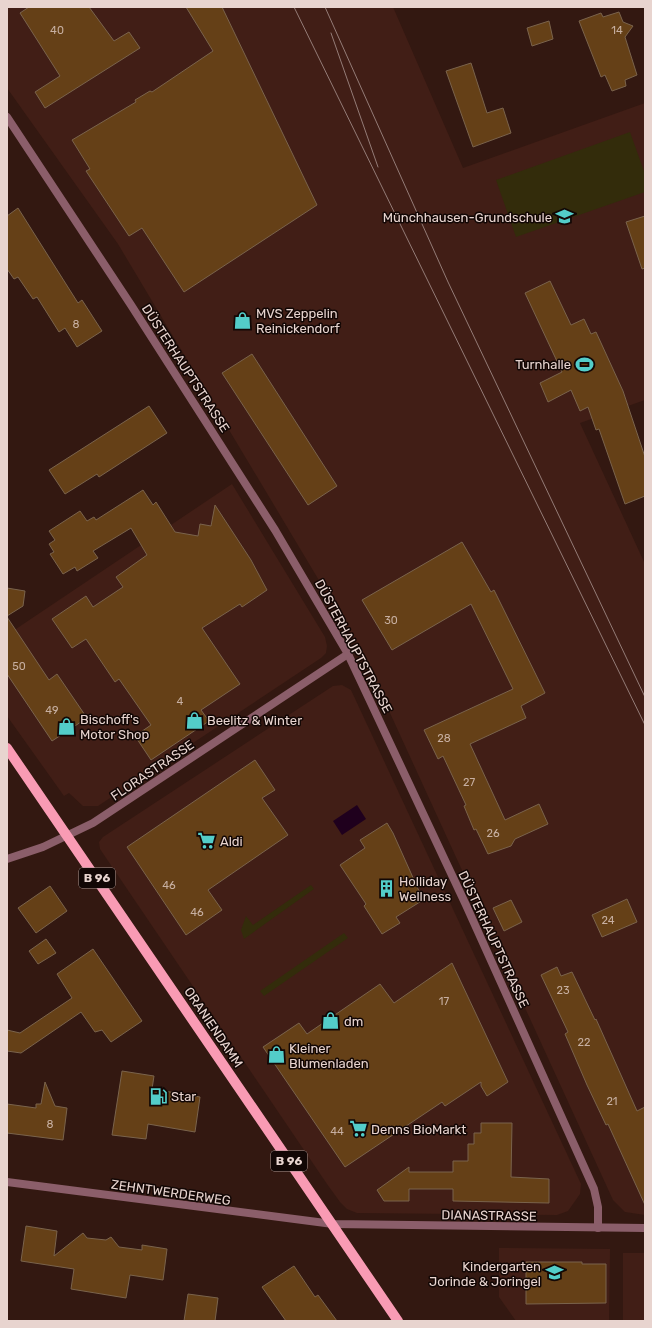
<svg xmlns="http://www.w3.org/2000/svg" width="652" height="1328" font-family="Rubik,sans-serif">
<rect width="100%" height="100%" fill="#331811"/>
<!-- built -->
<g fill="#411e16">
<path d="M7,7H393L463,168L645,103V400L580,423L645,564V1215L625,1212L613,1200L363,654L118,244L7,88Z"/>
<path d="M232,484L325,637L327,646L326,653L321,658L98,806H83L69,793L64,796L7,716V635Z"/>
<path d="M342,685L351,690L581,1184L580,1194L568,1211L557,1215L357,1213L347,1209L340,1202L327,1184L100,849L99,842L103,837L333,686Z"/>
<path d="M499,1248L610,1249L609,1321H516L499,1297Z"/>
<rect x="623" y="1253" width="22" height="68"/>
</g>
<!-- green -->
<g fill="#332c0b">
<path d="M630,132L645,174V192L516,237L496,180Z"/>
<path d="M311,885L314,889L244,939L241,930L246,916L253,925Z"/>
<path d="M344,933L348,938L264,996L260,991Z"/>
</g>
<!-- water -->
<path fill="#1f001d" d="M357,805L366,819L342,835L333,821Z"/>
<!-- building -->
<g fill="#654017" stroke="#7a634c">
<path d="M29,7H89L114,41L129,32L140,48L45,108L35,92L60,76L20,13Z"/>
<path d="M186,7H222L317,205L184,292L142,228L129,236L86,171L90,169L72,140L136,102L135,100L150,91L152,92L213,51Z"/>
<path d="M619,12L623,22L633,26L625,37L637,75L625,80L626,86L612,91L605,75L601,77L579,21L601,13L603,17Z"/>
<path d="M549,21L553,39L532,46L527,28Z"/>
<path d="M471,63L487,113L503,108L511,133L473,147L446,71Z"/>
<path d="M18,208L78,303L82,300L102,331L77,347L65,328L59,332L37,297L33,299L18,277L14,279L7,269V216Z"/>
<path d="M645,216V268L642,269L626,222Z"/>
<path d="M550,281L571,325L584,319L591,334L596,332L623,391L645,457V496L625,504L599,429L596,430L588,407L580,411L571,390L548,402L540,383L562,372L525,293Z"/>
<path d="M252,354L337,486L308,505L222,373Z"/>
<path d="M149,406L167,433L99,477L97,474L65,494L49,470Z"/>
<path d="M143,490L153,505L156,502L175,532L198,536L200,524L211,526L215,505L251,560L267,590L242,607L240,604L202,628L240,684L201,710L209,721L151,760L135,736L151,725L119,679L115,682L86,639L72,648L52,619L86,596L93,607L123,587L116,577L147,555L131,528L93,551L98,558L77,571L75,567L63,574L50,554L54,552L49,544L55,540L49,531L80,511L87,521L94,517L96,520Z"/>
<path d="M462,542L491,592L494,590L545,693L521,706L526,718L470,744L505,820L539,804L548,824L515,839L511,846L488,854L476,829L474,830L464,806L466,805L443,756L438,759L424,730L513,689L471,604L392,650L362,600Z"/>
<path d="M7,588L25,591L23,606L7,616Z"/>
<path d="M7,617L49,680L57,674L87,718L52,741L7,674Z"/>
<path d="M255,760L275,790L262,798L288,835L208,890L222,910L186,935L127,847Z"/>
<path d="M387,823L393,833L423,900L396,917L400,923L382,934L364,906L366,904L340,865L365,848L360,840Z"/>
<path d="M50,886L67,911L36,933L18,908Z"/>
<path d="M627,899L637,922L602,937L592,915Z"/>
<path d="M511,900L522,922L504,931L493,908Z"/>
<path d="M46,939L56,953L38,964L29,951Z"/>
<path d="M93,949L142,1021L111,1042L102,1030L95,1032L81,1012L21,1053L7,1051V1030L20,1033L72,998L57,974Z"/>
<path d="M452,963L508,1082L487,1096L481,1086V1082L445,1106L442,1102L345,1167L263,1047L299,1023L307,1034L380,984L394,1003Z"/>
<path d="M557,967L561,976L572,972L595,1020L596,1019L637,1111L645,1107V1205L608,1124L606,1125L587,1085L565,1034L568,1032L541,975Z"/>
<path d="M122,1071L154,1076L152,1089L200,1097L195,1132L148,1124L146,1139L112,1135Z"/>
<path d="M45,1082L55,1106L67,1108L63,1140L7,1133V1104L36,1108V1104H41Z"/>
<path d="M481,1123H512L511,1177L549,1179V1203L453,1201V1189H409V1201H384L377,1190L409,1167V1172H453V1161H468V1144H474V1133H481Z"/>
<path d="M26,1226L57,1231L54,1256L83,1233L87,1238L106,1240L111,1237L119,1247L142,1250V1245L167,1249L163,1280L130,1275L126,1298L71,1289L74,1269L21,1261Z"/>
<path d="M526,1262H582V1264H606V1303L526,1304Z"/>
<path d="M294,1266L315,1297L318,1295L337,1321H286L262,1287Z"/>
<path d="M188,1294L218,1298L215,1321H184Z"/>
</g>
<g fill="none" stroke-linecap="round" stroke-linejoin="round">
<!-- minor -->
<g stroke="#8b5e6a" stroke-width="8">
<path d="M7,117L131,305L275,530L348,654L466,905L594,1189L598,1207V1228"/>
<path d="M7,859L43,847L93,823L348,654"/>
<path d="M7,1182L333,1224L645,1228"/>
</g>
<!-- primary -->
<path stroke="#f99bb4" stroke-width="10" d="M7,748L398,1321"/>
<!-- tram -->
<g stroke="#947c77" stroke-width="1">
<path d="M294,7L645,725"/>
<path d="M325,7L448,282L645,697"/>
<path d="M331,33L378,167"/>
</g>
</g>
<!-- icons -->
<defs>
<symbol id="school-bare" viewBox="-9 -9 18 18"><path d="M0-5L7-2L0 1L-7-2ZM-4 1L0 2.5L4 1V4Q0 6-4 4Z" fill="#53cdc9" stroke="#120705" stroke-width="2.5" paint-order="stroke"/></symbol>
<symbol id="shop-bare" viewBox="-9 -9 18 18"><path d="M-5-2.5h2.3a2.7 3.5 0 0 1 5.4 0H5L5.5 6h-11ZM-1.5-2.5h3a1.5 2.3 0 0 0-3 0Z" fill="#53cdc9" stroke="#120705" stroke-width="2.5" paint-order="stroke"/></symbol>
<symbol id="stadium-bare" viewBox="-9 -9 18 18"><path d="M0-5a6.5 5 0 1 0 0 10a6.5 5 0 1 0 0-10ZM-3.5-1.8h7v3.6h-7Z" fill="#53cdc9" stroke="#120705" stroke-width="2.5" paint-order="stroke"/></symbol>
<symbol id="supermarket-bare" viewBox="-9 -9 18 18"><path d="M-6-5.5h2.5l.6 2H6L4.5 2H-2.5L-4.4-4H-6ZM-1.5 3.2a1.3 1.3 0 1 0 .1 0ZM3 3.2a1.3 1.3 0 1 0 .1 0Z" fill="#53cdc9" stroke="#120705" stroke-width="2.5" paint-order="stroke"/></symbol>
<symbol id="building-bare" viewBox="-9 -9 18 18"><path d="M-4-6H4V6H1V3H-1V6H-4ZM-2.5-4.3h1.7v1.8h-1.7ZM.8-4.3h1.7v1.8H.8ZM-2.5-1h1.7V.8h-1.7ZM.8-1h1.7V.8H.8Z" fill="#53cdc9" stroke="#120705" stroke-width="2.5" paint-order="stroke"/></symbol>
<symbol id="fuel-bare" viewBox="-9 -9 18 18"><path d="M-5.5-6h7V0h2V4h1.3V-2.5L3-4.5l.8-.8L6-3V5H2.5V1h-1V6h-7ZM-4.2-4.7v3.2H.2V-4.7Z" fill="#53cdc9" stroke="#120705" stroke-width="2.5" paint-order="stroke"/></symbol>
</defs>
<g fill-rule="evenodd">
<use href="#school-bare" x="552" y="204" width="25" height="25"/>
<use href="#shop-bare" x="230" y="308" width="25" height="25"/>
<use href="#stadium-bare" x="572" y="352" width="25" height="25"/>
<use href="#shop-bare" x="182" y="708" width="25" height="25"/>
<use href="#shop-bare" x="54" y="714" width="25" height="25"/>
<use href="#supermarket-bare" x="194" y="828" width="25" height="25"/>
<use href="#building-bare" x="374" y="876" width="25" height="25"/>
<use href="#shop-bare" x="318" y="1008" width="25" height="25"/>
<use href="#shop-bare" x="264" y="1042" width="25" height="25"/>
<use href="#fuel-bare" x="146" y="1084" width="25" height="25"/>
<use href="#supermarket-bare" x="346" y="1116" width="25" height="25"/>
<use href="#school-bare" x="542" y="1260" width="25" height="25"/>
</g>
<g text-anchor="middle" stroke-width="3" stroke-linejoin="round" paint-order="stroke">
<!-- number labels -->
<g font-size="11" fill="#c7afa1">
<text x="57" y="34">40</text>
<text x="617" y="34">14</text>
<text x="76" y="328">8</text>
<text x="391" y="624">30</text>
<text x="19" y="670">50</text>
<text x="180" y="705">4</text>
<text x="52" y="714">49</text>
<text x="444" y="742">28</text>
<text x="469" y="786">27</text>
<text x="493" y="837">26</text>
<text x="169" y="889">46</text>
<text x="197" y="916">46</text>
<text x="608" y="924">24</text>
<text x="563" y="994">23</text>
<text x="444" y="1005">17</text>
<text x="584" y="1046">22</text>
<text x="612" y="1105">21</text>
<text x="50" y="1128">8</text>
<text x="337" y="1135">44</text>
</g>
<!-- shield labels -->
<g fill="#120705" stroke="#a89692" stroke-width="1">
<rect x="79" y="868" width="36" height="20" rx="3"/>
<rect x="271" y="1151" width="36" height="20" rx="3"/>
</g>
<g font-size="12" font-weight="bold" fill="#e8d4cf">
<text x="97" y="882">B 96</text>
<text x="289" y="1165">B 96</text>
</g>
<!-- poi labels -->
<g font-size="13" fill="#e8d4cf" stroke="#120705" text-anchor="start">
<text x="552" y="222" text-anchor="end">Münchhausen-Grundschule</text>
<text x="256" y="318">MVS Zeppelin<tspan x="256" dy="15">Reinickendorf</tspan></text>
<text x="571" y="369" text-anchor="end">Turnhalle</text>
<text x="80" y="724">Bischoff's<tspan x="80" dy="15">Motor Shop</tspan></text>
<text x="207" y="725">Beelitz &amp; Winter</text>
<text x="220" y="846">Aldi</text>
<text x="399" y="886">Holliday<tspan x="399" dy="15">Wellness</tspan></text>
<text x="344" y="1026">dm</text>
<text x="289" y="1053">Kleiner<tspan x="289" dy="15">Blumenladen</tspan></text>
<text x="171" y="1101">Star</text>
<text x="371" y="1134">Denns BioMarkt</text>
<text x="541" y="1271" text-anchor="end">Kindergarten<tspan x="541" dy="15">Jorinde &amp; Joringel</tspan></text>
</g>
<!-- street labels -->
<g font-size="13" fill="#e8d4cf" stroke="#120705">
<text transform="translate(186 368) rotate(57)" y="5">DÜSTERHAUPTSTRASSE</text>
<text transform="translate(354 646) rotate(62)" y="5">DÜSTERHAUPTSTRASSE</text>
<text transform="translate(152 770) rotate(-34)" y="5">FLORASTRASSE</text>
<text transform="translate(494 939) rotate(65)" y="5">DÜSTERHAUPTSTRASSE</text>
<text transform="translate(214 1027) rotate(56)" y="5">ORANIENDAMM</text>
<text transform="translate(171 1192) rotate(8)" y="5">ZEHNTWERDERWEG</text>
<text transform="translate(489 1215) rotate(1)" y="5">DIANASTRASSE</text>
</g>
</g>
<!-- border -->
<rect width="652" height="1328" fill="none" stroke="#e8d4cf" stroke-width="16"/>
</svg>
